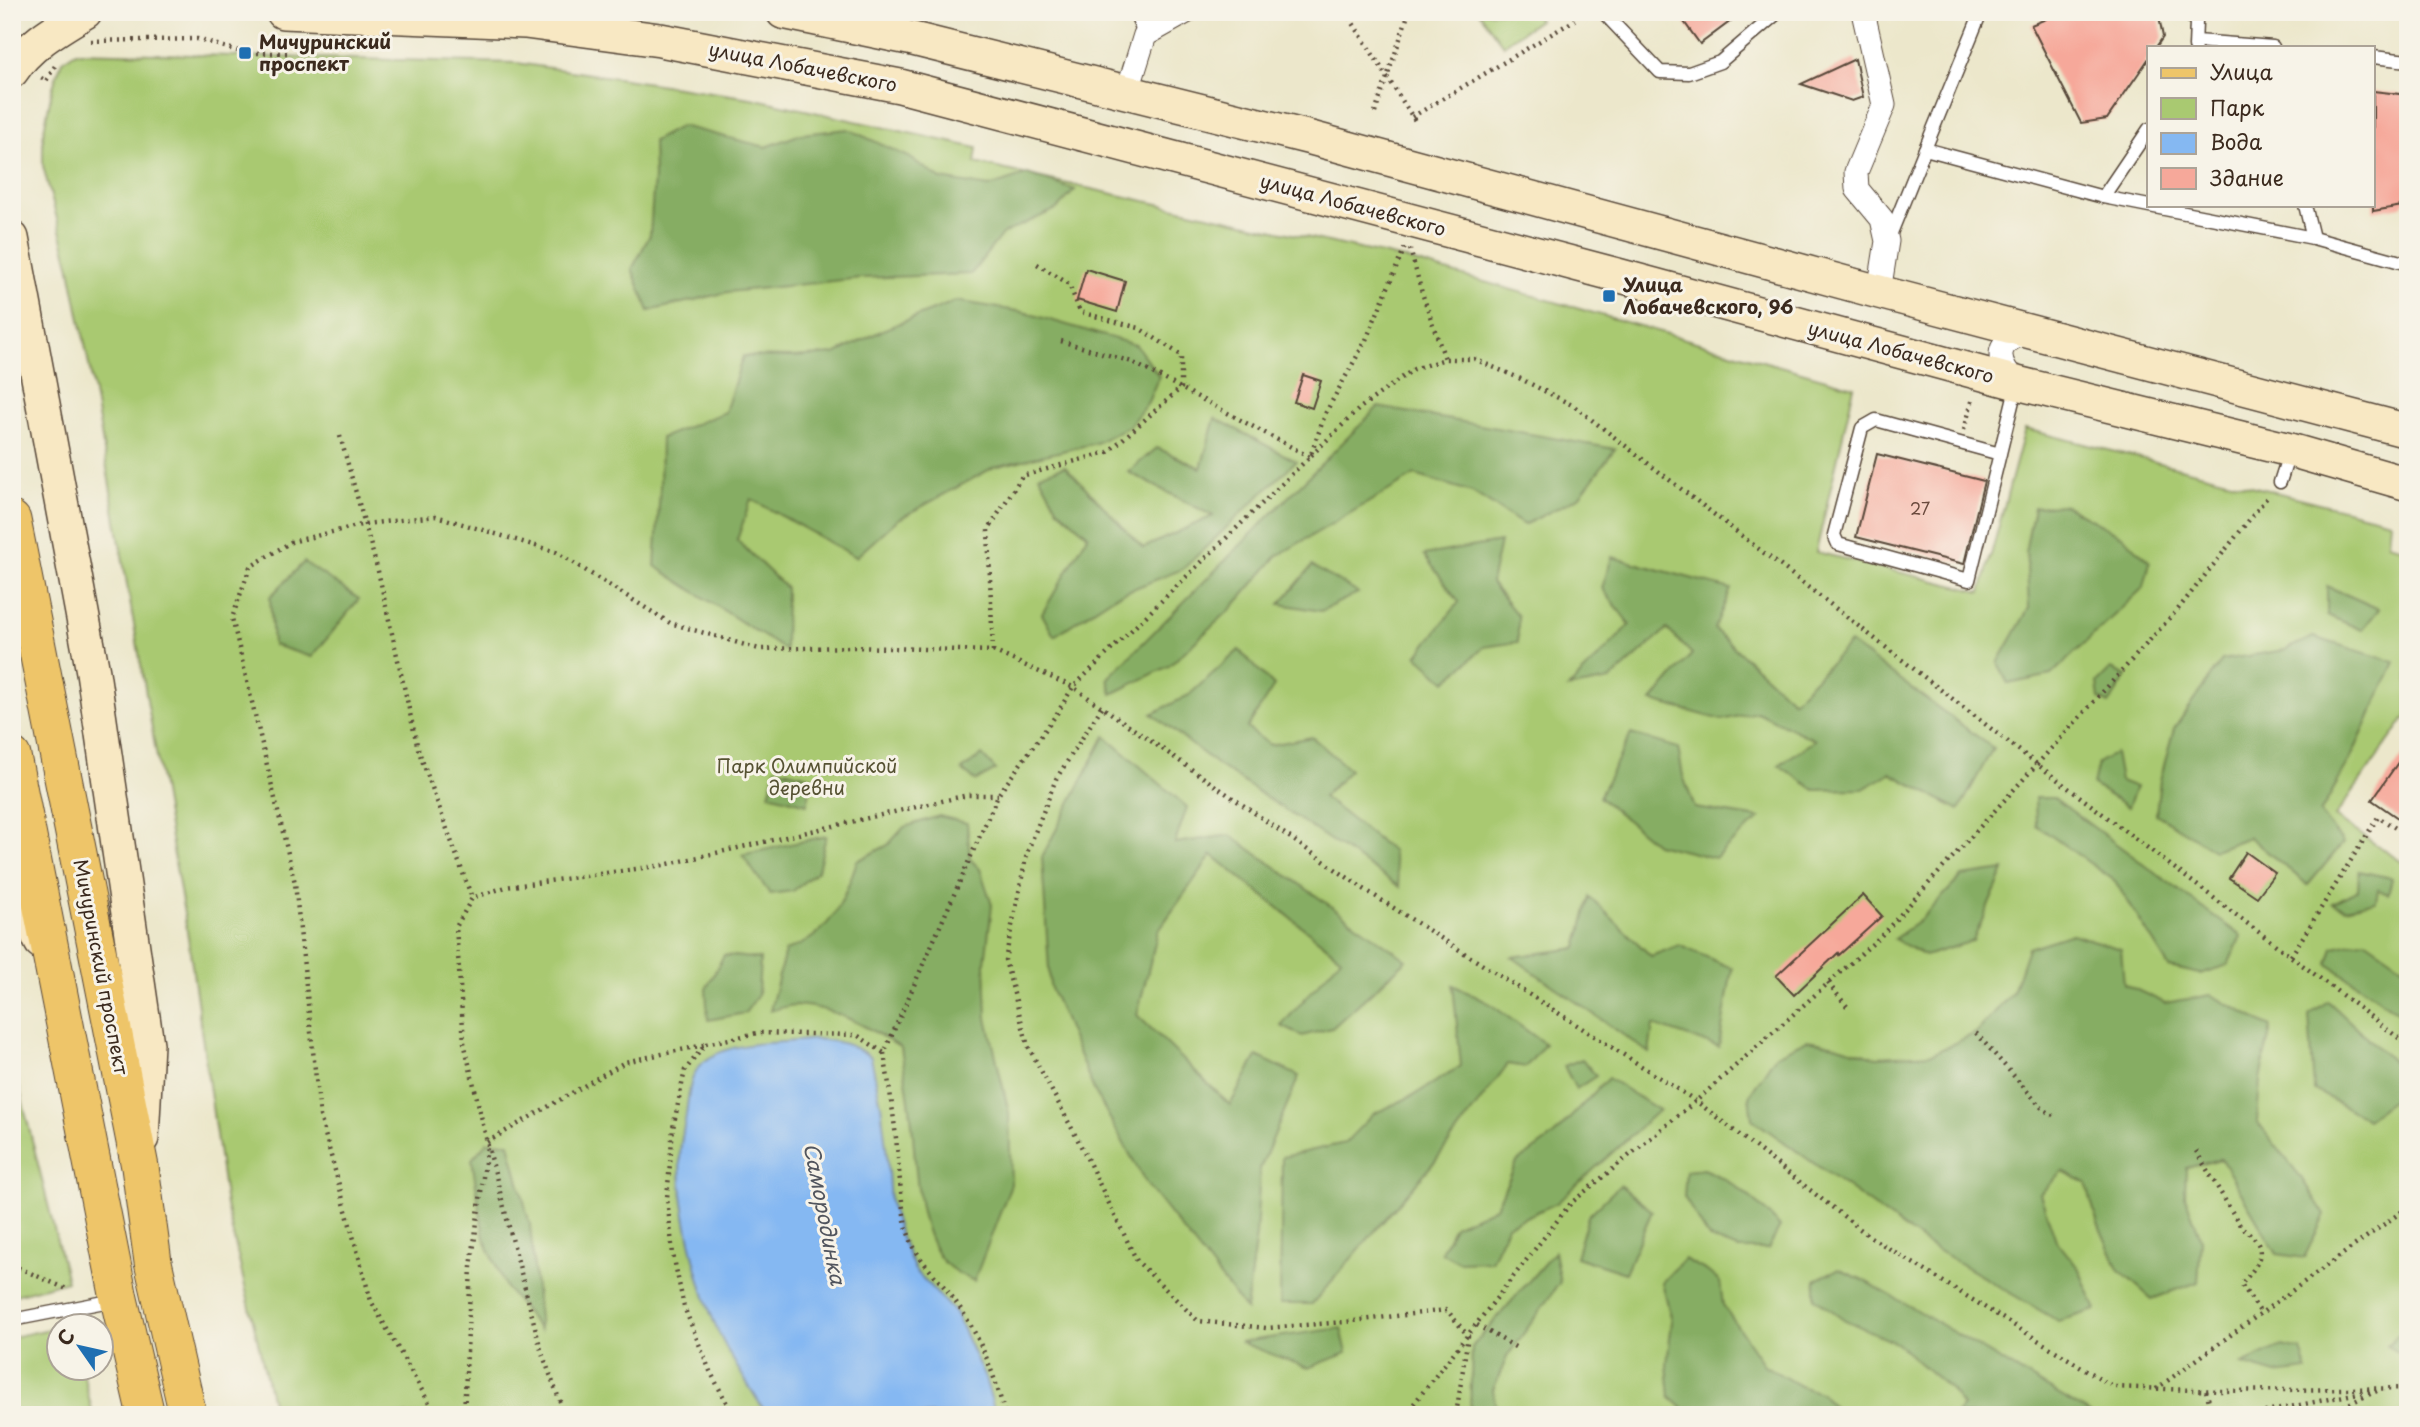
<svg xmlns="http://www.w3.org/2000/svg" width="2420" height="1427" font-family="'Playpen Sans',sans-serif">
<rect width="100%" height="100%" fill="#f7f3e8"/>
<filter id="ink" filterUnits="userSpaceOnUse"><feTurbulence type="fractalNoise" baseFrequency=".0143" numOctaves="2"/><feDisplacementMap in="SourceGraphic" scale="14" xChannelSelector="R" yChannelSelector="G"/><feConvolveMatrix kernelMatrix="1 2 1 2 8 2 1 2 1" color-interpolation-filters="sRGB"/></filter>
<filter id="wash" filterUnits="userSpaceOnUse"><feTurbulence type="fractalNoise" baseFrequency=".00686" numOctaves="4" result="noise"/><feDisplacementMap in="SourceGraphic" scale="28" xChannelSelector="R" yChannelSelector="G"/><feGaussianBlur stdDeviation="1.57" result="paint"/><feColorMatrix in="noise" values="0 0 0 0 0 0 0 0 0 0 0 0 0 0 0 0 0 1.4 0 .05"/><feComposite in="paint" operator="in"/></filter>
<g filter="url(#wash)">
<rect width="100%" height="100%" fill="#ece7cb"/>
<!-- green -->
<g fill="#a9c971" stroke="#727a48" stroke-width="2">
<path d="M1479,12H1533L1539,20L1503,45Z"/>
<path d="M76,52L517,63L751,98L977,148L975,163L1400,258L1854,387L1816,552L1981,592L2025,429L2390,521L2388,544L2408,549V714L2335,817L2408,866V1415H275L226,1205L188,937L90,370L69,264L43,166V135L52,90L62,61Z"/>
<path d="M12,1059L67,1281L12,1296Z"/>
<path d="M59,1327L60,1368H82L93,1415H12V1337Z"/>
</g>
<!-- forest -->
<g fill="#86ad63" stroke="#606c40" stroke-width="2">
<path d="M681,126L766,147L801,134L848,129L909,157L941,179L989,187L1028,174L1075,190L1057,209L1002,234L971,274L861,278L728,292L649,311L632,269L650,235L654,177L653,141Z"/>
<path d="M956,301L1023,312L1136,345L1159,376L1148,402L1129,426L1096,443L994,467L897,520L856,557L751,499L737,540L786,588L785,650L655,566L660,488L661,438L725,412L743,356L792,357L835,354L885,329Z"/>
<path d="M1378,407L1615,449L1579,497L1524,525L1472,492L1415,475L1277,556L1233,607L1169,666L1112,694L1108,678Z"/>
<path d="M1215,418L1296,461L1183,569L1115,596L1054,636L1042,614L1088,535L1058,509L1039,475L1065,466L1143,548L1213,516L1128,472L1157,448L1201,468Z"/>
<path d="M2064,505L2124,537L2150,562L2144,587L2051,675L2008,684L1998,663L2029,608L2026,547L2034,507Z"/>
<path d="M1500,542L1491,583L1518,616V642L1484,647L1446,682L1417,656L1459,602L1424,555Z"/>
<path d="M1612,557L1731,589L1714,629L1793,701L1850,643L1993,748L1959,810L1890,773L1863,789L1815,790L1779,765L1815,740L1757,712L1722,720L1652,701L1692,654L1667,629L1610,680L1568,688L1630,625L1602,588Z"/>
<path d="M304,562L359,599L312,657L273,645L270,597Z"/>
<path d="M1312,566L1358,593L1321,611L1280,604Z"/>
<path d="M2327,586L2379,609L2362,630L2327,615Z"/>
<path d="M2313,637L2395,662L2350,760L2320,813L2343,843L2308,885L2249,837L2214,850L2156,814L2160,780L2174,729L2222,660L2285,650Z"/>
<path d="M1239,650L1274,686L1247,728L1270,745L1312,737L1350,770L1323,797L1392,851L1400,887L1218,765L1152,714L1189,695Z"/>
<path d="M2111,669L2127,676L2109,704L2099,699L2097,683Z"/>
<path d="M1631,734L1678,748L1683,776L1695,808L1760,818L1715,858L1656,844L1599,797Z"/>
<path d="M1105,736L1187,807L1175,843L1230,835L1407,960L1332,1028L1302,1036L1281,1026L1341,958L1212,855L1158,931L1137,1015L1230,1105L1257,1056L1299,1076L1260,1169L1256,1235L1246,1310L1147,1185L1094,1090L1050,986L1042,857Z"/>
<path d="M2115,753L2120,781L2136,787L2128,807L2093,785L2098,763Z"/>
<path d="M982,755L996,770L976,781L962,770Z"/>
<path d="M776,768L813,777L807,804L769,794Z"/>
<path d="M2035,798H2054L2241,936L2228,965L2200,974L2169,967L2115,881L2036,825Z"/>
<path d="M939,816L967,823L970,859L980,869L992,905L985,963L987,1018L1009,1113L1011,1184L974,1281C961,1275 947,1268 939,1256C916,1221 916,1164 912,1124C909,1098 905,1073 901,1048C869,1028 835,1007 796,1005C788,1005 778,1009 770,1011L785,951C831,936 843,902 857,861L888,845L904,827Z"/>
<path d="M826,836L818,870L793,891L770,894L742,855Z"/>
<path d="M2004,870L1973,941L1925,956L1894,939L1918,922L1962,876Z"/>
<path d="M2359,871L2392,878L2388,894L2378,890L2376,901L2346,908L2333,903L2358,890Z"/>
<path d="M1590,897L1651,956L1679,945L1732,968L1719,1047L1653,1025L1649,1053L1512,957L1577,948Z"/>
<path d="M2072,934L2121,949L2124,984L2165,1003L2211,995L2271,1027L2260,1079L2257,1122L2300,1176L2325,1215L2304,1258L2277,1254L2221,1159L2186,1168L2185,1196L2201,1239L2198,1282L2152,1299L2118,1269L2097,1221L2086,1183L2063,1171L2040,1194L2056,1240L2079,1269L2096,1310L2058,1321L1925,1243L1752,1119L1749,1096L1776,1055L1807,1040L1831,1044L1876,1057L1932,1054L1976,1033L2013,992L2028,948Z"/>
<path d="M2365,940L2408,970V1019L2328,964L2333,947Z"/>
<path d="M724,955L760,959L758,995L745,1013L708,1020L706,989Z"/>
<path d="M1453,985L1489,1003L1545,1044L1526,1067L1508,1064L1436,1160L1312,1304H1280L1282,1157L1345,1143L1373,1114L1414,1095L1461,1066Z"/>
<path d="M2328,1001L2408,1076V1089L2367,1119L2314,1090L2309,1015Z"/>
<path d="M1582,1059L1596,1076L1576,1089L1564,1066Z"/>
<path d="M1608,1078L1659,1110L1557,1203L1508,1225L1491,1261L1459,1262L1441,1252L1454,1226L1496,1207L1517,1162L1553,1136Z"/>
<path d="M487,1142L509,1143L530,1225L540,1330L506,1288L484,1238L472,1159Z"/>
<path d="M1703,1169C1732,1180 1760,1203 1780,1227L1768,1249H1738L1709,1238L1684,1197L1686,1171Z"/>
<path d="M1620,1185L1652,1211L1625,1273L1576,1257L1588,1216Z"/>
<path d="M1554,1252L1560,1282L1507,1357L1493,1390L1497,1415H1470L1472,1347Z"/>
<path d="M1684,1259L1707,1271L1720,1282L1723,1305L1764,1365L1800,1386L1821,1393L1840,1415H1691L1670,1397L1667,1364L1672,1321L1662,1282Z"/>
<path d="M1838,1269L1861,1279L1911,1307L2093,1415H1955L1963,1406L1951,1390L1896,1343L1845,1320L1815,1298V1280Z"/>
<path d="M2408,1325V1361L2387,1345Z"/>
<path d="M1341,1328L1347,1353L1308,1368L1240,1342Z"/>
<path d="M2282,1346L2301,1350L2307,1370L2276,1374L2242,1364Z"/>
</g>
<!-- water -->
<path fill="#85b8f2" stroke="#607188" stroke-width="2" d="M813,1039C836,1040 852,1044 871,1057L881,1105L887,1155L890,1203L901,1238L915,1270L956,1314L985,1378L996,1415H767C754,1394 740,1373 728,1351C701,1304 679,1211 680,1156C680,1143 684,1128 686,1114C689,1093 689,1070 709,1058C740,1039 779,1045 813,1039Z"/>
<g id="blocks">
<!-- building -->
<g fill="#f6a89a">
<path d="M1677,12H1743L1700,44Z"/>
<path d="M2046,12H2158L2163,37L2156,47H2149V58L2107,119L2081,123L2031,25L2046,19Z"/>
<path d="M1855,59L1863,97L1852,101L1801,84Z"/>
<path d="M2373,91L2408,95V197L2402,206L2373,211Z"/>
<path d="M1086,269L1125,281L1117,312L1077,300Z"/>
<path d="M1303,375L1321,381L1312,408L1294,402Z"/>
<path d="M1877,454L1984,481L1964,564L1856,537Z"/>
<path d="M2408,748V825L2372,800Z"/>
<path d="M2246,852L2275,873L2257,897L2229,878Z"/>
<path d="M1863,895L1882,916L1839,955L1838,953L1794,995L1776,976Z"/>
</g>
</g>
</g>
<g filter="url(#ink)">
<use href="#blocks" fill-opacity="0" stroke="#564638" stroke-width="2"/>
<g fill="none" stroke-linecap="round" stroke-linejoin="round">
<defs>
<g id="lane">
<path d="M1135,12L1145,35"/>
<path d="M1603,12L1660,72L1689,73L1720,62L1775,15V12"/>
<path d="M2187,12L2196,22L2195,47"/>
<path d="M2196,41L2273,47"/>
<path d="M2373,57L2408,61"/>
<path d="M1925,149L1981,12"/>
<path d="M2103,197L2149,129"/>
<path d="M2305,205L2313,238"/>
<path d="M1889,238L1925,149L2103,197L2313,238L2408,264"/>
<path d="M2000,454L1876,420L1862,428L1834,535L1838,544L1969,580L2017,384"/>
<path d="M2280,482L2290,451"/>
<path d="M12,1320L115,1300"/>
</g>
<g id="street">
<path d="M1863,12L1884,105L1856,172L1857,189L1882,219L1887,241L1879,292"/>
<path d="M1127,93L1145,35L1186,12"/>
<path d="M2017,383C1993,359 1995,340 2030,332"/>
</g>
<g id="secondary">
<path d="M283,12L525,22L660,40L900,86L1617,275L2017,383L2290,450L2408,484"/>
<path d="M783,12L909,38L1311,138L1879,292L2408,431"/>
<path d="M12,71C29,44 59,28 85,12"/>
<path d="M12,238L93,672L147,1044L142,1138"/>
<path d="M12,881L41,942"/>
</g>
<g id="primary">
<path d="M12,520L140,1167L153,1262L188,1415"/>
<path d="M12,756L119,1299L146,1415"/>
</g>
</defs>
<!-- lane casing -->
<use href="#lane" stroke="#564638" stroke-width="15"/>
<!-- street casing -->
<use href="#street" stroke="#564638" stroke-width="25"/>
<!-- secondary casing -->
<use href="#secondary" stroke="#564638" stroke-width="36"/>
<!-- primary casing -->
<use href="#primary" stroke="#564638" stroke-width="39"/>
<!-- path -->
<g stroke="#564638" stroke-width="4.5" stroke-dasharray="2 5" stroke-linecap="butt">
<path d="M1346,12L1417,124"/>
<path d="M91,41L197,39L245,53H291"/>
<path d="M41,78L46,81L55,66"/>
<path d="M1375,113L1409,12"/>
<path d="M1412,117L1575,20"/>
<path d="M1410,249L1422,293L1445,359"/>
<path d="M1061,341L1132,362L1310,457L1326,412L1366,340L1405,247"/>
<path d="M1964,430L1973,398"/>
<path d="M340,436L378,571L418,749L472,898"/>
<path d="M993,651L988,530L1022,476L1108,452L1181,388V355L1139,328L1080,312L1069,284L1034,262"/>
<path d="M1102,707L1056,779L1027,853L1005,960L1028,1046L1077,1138L1137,1261L1198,1321L1266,1328L1345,1322L1447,1310L1468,1336L1456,1415"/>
<path d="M2291,956L2378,817L2408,836"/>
<path d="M1828,983L1850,1010"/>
<path d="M1976,1033L2041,1107L2053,1116"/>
<path d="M884,1053C889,1084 894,1116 897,1148C900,1174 901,1220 912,1243C921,1263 937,1277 950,1294C978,1330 994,1372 1005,1415"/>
<path d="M487,1142L625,1062L704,1045"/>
<path d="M2196,1151L2241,1227C2270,1246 2262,1262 2241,1284L2261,1313"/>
<path d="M12,1265L69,1290"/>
<path d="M1477,1325L1517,1348"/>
<path d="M2156,1389L2408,1207"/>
<path d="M2206,1391L2213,1415"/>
<path d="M436,1415L371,1301L320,1116L295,883L232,618L250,567L291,542L365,524L436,516L556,552L670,623L759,649L853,647L993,651L1073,687L1360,408L1414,369L1445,359H1474L1519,378L1574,406L2038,765L2408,1045"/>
<path d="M464,1415L471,1267L487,1147"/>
<path d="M565,1415L541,1350L487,1142L464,1042L456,927L472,898L506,887L664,865L968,795H998"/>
<path d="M733,1415L710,1371L684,1307L673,1254L667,1198L673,1128L685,1070L706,1044L757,1033L857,1035L884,1053L998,795L1056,715L1073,687L1364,889L1696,1101L1869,1236L2114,1387L2220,1391L2408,1388"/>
<path d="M1405,1415L1571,1203L1696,1101L1880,937L2179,608L2269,495"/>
<path d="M2251,1415L2373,1390"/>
<path d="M2324,1415L2377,1391"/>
</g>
<!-- lane -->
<use href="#lane" stroke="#fff" stroke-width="12"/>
<!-- street -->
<use href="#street" stroke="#fff" stroke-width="23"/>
<!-- secondary -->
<use href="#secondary" stroke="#f8e8c3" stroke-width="33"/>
<!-- primary -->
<use href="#primary" stroke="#eec569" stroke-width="37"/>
</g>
</g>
<!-- markers -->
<g fill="#1f6fb2" stroke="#f7f3e8" stroke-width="2.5">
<rect x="238" y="46" width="14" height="14" rx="3.5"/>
<rect x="1602" y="289" width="14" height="14" rx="3.5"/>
</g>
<g text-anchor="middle" stroke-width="6" stroke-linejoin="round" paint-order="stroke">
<!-- number labels -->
<g font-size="16" fill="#6a4a3d">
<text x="1920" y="515">27</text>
</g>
<!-- poi labels -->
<g font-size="19" font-weight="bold" fill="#3b2a1e" stroke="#f7f3e8" text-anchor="start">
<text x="259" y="49">Мичуринский<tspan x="259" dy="22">проспект</tspan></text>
<text x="1623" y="292">Улица<tspan x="1623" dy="22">Лобачевского, 96</tspan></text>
</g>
<!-- street labels -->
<g font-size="19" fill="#3b2a1e" stroke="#f7f3e8">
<text transform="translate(803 67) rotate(11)" y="7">улица Лобачевского</text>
<text transform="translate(1353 205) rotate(15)" y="7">улица Лобачевского</text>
<text transform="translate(1901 352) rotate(15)" y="7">улица Лобачевского</text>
<text transform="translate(101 967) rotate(79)" y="7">Мичуринский проспект</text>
</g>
<!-- park labels -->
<g font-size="19" fill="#565233" stroke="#f7f3e8">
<text x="807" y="773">Парк Олимпийской<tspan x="807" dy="22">деревни</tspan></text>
</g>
<!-- water labels -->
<g font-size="21" font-style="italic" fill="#51555e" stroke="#f7f3e8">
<text transform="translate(824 1214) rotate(79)" y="7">Самородинка</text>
</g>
</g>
<!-- margin -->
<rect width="2420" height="1427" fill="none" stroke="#f7f3e8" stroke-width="42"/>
<!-- legend -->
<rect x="2147" y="46" width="228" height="161" fill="#f7f3e8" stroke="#aca397" stroke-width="2"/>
<rect x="2161" y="68" width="35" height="10" fill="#eec569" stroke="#aca397" stroke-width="2"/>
<text x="2210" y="80" font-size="21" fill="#3b2a1e">Улица</text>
<rect x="2161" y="98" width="35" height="21" fill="#a9c971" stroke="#aca397" stroke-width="2"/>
<text x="2210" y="116" font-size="21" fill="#3b2a1e">Парк</text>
<rect x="2161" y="133" width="35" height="21" fill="#85b8f2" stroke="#aca397" stroke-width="2"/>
<text x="2210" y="150" font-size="21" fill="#3b2a1e">Вода</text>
<rect x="2161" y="168" width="35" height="21" fill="#f6a89a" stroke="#aca397" stroke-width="2"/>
<text x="2210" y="186" font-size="21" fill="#3b2a1e">Здание</text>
<!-- north arrow -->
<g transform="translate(80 1347) rotate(304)"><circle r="33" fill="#f7f3e8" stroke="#aca397" stroke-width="2"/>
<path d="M0-5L12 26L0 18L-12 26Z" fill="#1f6fb2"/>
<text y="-10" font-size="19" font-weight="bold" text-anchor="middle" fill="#3b2a1e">С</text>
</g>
</svg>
